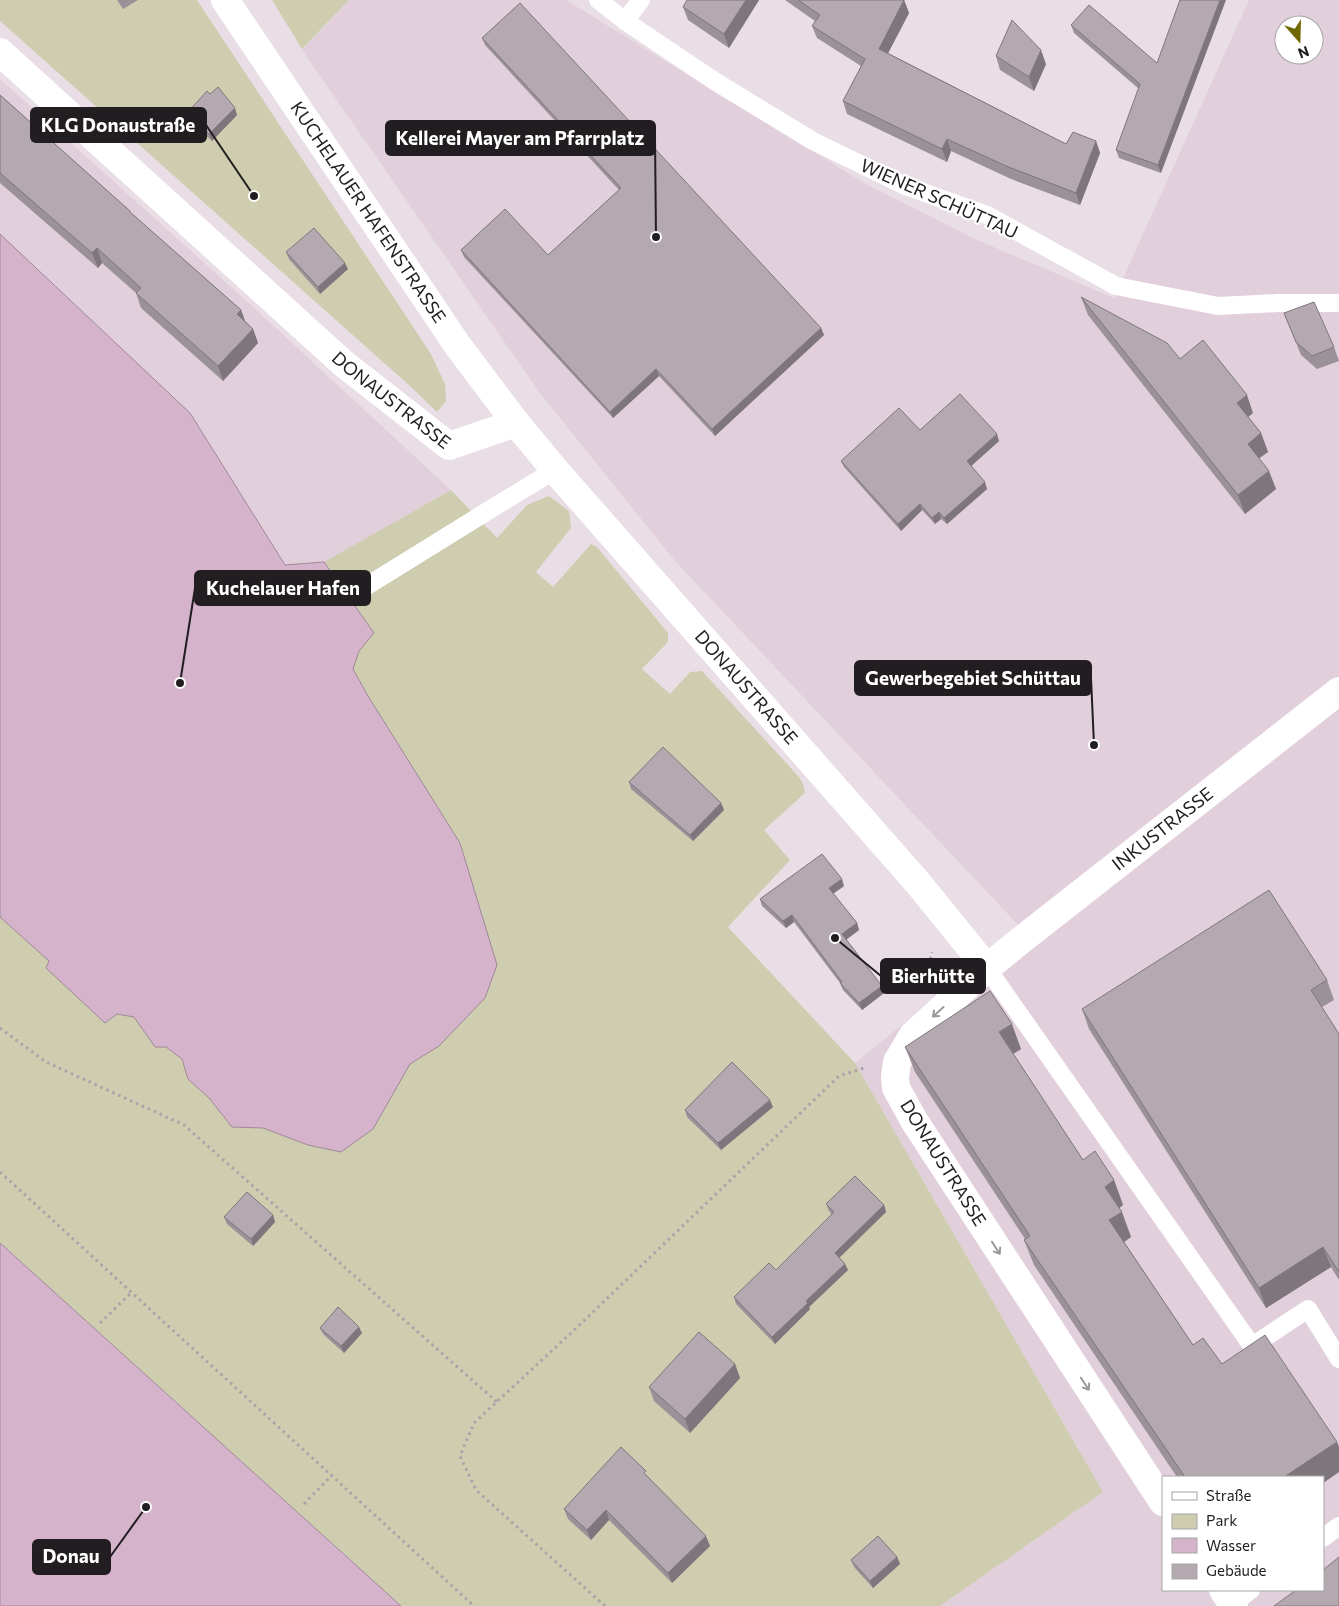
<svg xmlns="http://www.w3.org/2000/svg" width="1339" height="1606" font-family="Commissioner,sans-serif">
<rect width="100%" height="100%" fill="#eadee6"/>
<!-- built -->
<g fill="#e2cfdc" fill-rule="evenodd">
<path d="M349,0H566L866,184L977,240L1114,298L1249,0H1339V1606H940L1103,1492L855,1063L1021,928L675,561L539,392L302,50ZM1284,25H1314V55H1284ZM1163,1477H1323V1590H1163Z"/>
<path d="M0,79L251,305L451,490L324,562L285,565L190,413L0,234Z"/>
</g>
<!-- green -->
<g fill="#cfcdaf">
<path d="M0,0H197L431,354L445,384L446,401L437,412L410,386L0,21Z"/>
<path d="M272,0H349L302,49Z"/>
<path d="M451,490L497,538L527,505L549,496L569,511L571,528L536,572L553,587L591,544L597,547L668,633V642L642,669L670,694L690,672L702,671L799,777L803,784L805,793L764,830L790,860L728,927L855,1063L1103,1492L940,1606H401L0,1243V917L49,961L105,1023L117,1014L134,1017L155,1047H166L182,1059L188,1079L209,1098L232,1127L263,1128L308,1145L373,1129L410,1064L439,1046L368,696L353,669L359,651L349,597L324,562Z"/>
</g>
<!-- water -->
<g fill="#d5b4cb" stroke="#9f8798">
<path d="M0,234L190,413L285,565L324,562L374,633L359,651L353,669L368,696L460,843L497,965L485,998L439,1046L410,1064L373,1129L341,1152L308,1145L263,1128L232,1127L209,1098L188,1079L182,1059L166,1047H155L134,1017L117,1014L105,1023L46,968L49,961L0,917Z"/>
<path d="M0,1243L401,1606H0Z"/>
</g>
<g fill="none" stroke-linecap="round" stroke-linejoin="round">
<!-- path -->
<g stroke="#aca2a9" stroke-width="3" stroke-dasharray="2.5 4" stroke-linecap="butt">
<path d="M920,983L928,967L932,952"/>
<path d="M0,1028L46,1062L184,1125L497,1402"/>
<path d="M0,1172L474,1606"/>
<path d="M100,1323L132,1292"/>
<path d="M304,1504L332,1475"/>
<path d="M605,1606L476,1490L460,1456L474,1423L570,1334L839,1076L864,1068"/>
</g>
<!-- lane -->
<g stroke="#fff" stroke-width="18">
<path d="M598,0L625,21L716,82L813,141L903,185L987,215L1116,286L1218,306L1279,303H1339"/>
<path d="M625,21L641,0"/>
<path d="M349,597L486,512L555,470"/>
<path d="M987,968L1252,1346L1308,1309L1339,1359"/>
<path d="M1323,1538L1339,1526"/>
<path d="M1232,1604L1251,1590"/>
</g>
<!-- street -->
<g stroke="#fff" stroke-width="28">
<path id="s1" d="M225,0L458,346L516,423L555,470L918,883L987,968"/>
<path id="s2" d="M0,52L344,364L449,446L516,423"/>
<path id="s3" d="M1163,1502L915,1122L896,1088L895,1077L897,1062L913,1035L987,968L1020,941L1339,691"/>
<path d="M1223,1590L1234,1606"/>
</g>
</g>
<!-- wall -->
<g fill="#9b9198">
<path d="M117,0H138L123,9Z"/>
<path d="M759,0L729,48L688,20L683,7Z"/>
<path d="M785,0H904L909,13L888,53L1066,144L1096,141L1100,153L1080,205L1011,179L951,151L947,162L847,114L843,101L861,66L817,38L812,26L815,21Z"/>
<path d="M1071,25L1157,63L1161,173L1119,158L1116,150L1139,89L1074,33Z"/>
<path d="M482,38L821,328L824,335L715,436L659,376L613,418L464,257L461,250L548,255L619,190L485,45Z"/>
<path d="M996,56L1046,64L1034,91L1000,70Z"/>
<path d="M0,95L130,211L131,213L241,310L245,321L253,329L258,343L223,381L141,308L136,293L102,263L98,268L0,183Z"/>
<path d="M187,113L237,115L212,141L189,120Z"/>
<path d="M286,252L348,269L320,294L289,259Z"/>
<path d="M1081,297L1180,359L1253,413L1248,417L1261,433L1268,452L1259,458L1276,489L1245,514L1088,315Z"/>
<path d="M1284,313L1334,347L1339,361L1317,369L1301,355Z"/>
<path d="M999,441L971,466L987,489L947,524L941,519L935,524L922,510L901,531L844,467L841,461Z"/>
<path d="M629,782L721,803L724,810L693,841L631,789Z"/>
<path d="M844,886L833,894L857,923L859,930L846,940L884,993L862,1010L843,990L840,983L794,922L786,928L762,906L760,899Z"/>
<path d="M1327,980L1334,1000L1322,1007L1339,1034V1280L1331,1267L1266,1308L1089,1029L1082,1009Z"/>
<path d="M905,1047L1021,1049L1013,1054L1083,1160L1114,1180L1123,1205L1119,1208L1131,1237L1124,1242L1193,1345L1339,1447V1472L1323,1483V1477H1177L1034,1265L1024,1240L1025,1239L915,1072Z"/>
<path d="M773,1107L721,1150L687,1117L685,1110Z"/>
<path d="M826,1204L884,1205L886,1212L839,1258L845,1264L848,1270L809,1307L810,1309L775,1344L736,1304L734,1297L776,1270L832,1215L829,1211Z"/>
<path d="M273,1215L275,1222L253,1246L227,1224L224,1217Z"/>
<path d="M320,1328L362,1333L344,1353L323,1334Z"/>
<path d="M735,1364L740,1378L690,1433L654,1401L649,1387Z"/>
<path d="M649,1478L710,1546L672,1583L609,1520L591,1540L568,1519L564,1509Z"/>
<path d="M897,1557L900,1564L873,1588L854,1567L851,1560Z"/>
</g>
<!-- shaded-wall -->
<g fill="#7e767c">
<path d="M746,0H759L729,48L724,34Z"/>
<path d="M904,0L909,13L884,61L879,49Z"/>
<path d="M1220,0H1226L1161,173L1158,165Z"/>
<path d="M1041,50L1046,64L1034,91L1029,77Z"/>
<path d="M235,108L237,115L212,141L209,134Z"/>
<path d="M947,139L951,151L947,162L942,149Z"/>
<path d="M1096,141L1100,153L1080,205L1076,193Z"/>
<path d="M97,248L102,263L98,268L92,253Z"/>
<path d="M345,263L348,269L320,294L318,287Z"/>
<path d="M241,310L246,324L237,314Z"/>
<path d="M821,328L824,335L715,436L712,429Z"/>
<path d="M253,329L258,343L223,381L218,366Z"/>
<path d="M656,369L659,376L613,418L610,412Z"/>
<path d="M1247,395L1253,413L1243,421L1237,403Z"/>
<path d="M1261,433L1268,452L1254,462L1248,444Z"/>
<path d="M997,434L999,441L969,468L967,461Z"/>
<path d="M1269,471L1276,489L1245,514L1238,495Z"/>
<path d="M985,482L987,489L947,524L944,518Z"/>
<path d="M920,504L922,510L901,531L898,524Z"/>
<path d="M939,512L941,519L935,524L932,518Z"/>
<path d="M721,803L724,810L693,841L690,835Z"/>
<path d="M842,879L844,886L831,895L829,888Z"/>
<path d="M792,915L794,922L786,928L783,921Z"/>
<path d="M857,923L859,930L844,941L842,934Z"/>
<path d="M882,986L884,993L862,1010L859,1003Z"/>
<path d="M1012,1024L1021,1049L1008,1057L999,1032Z"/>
<path d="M770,1100L773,1107L721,1150L718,1143Z"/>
<path d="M1114,1180L1123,1205L1114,1212L1105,1187Z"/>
<path d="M884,1205L886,1212L837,1260L835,1253Z"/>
<path d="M1122,1212L1131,1237L1118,1246L1109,1220Z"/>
<path d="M273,1215L275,1222L253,1246L251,1239Z"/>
<path d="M1323,1247L1331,1267L1266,1308L1259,1288Z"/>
<path d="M845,1264L848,1270L809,1307L810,1309L775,1344L772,1337L806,1301Z"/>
<path d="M359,1327L362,1333L344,1353L341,1346Z"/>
<path d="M735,1364L740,1378L690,1433L685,1419Z"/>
<path d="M1337,1442L1339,1447V1472L1323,1483V1477H1284Z"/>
<path d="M606,1510L609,1520L591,1540L587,1530Z"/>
<path d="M706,1536L710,1546L672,1583L668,1573Z"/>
<path d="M897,1557L900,1564L873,1588L870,1581Z"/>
</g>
<!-- building -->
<g fill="#b4a9b1" stroke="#7e767c">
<path d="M687,0H746L724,34L683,7Z"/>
<path d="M798,0H904L879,49L1066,144L1073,132L1096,141L1076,193L1006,166L947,139L942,149L843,101L865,59L812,26L820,15Z"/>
<path d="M1180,0H1220L1158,165L1116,150L1140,84L1071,25L1089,5L1157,63Z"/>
<path d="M520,3L821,328L712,429L656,369L610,412L461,250L505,209L548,255L621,188L482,38Z"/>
<path d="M1012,20L1041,50L1029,77L996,56Z"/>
<path d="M218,87L235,108L209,134L187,113L207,91L210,94Z"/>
<path d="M0,95L130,211V212L241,310L237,314L253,329L218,366L136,293L141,288L97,248L92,253L0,173Z"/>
<path d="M314,228L345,263L318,287L286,252Z"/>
<path d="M1081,297L1167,343L1180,359L1203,340L1247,395L1237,403L1261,433L1248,444L1269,471L1238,495Z"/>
<path d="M1314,302L1334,347L1312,356L1296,342L1284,313Z"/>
<path d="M960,394L997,434L967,461L985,482L944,518L939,512L932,518L920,504L898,524L841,461L899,408L920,430Z"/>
<path d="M663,747L721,803L690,835L629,782Z"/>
<path d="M822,854L842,879L829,888L857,923L842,934L882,986L859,1003L840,983L842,982L792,915L783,921L760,899Z"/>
<path d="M1269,890L1327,980L1311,990L1339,1034V1272L1323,1247L1259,1288L1082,1009Z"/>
<path d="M990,991L1012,1024L999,1032L1083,1160L1095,1151L1114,1180L1105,1187L1122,1212L1109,1220L1193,1345L1203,1338L1222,1364L1265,1335L1337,1442L1284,1477H1185L1024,1240L1030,1236L905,1047Z"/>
<path d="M732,1062L770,1100L718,1143L685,1110Z"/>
<path d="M855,1176L884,1205L835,1253L845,1264L806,1301L808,1303L772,1337L734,1297L769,1263L776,1270L834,1212L826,1204Z"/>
<path d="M247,1192L273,1215L251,1239L224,1217Z"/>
<path d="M338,1307L359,1327L341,1346L320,1328Z"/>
<path d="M699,1332L735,1364L685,1419L649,1387Z"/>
<path d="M621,1447L646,1471L644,1473L706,1536L668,1573L606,1510L587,1530L564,1509Z"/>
<path d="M878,1536L897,1557L870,1581L851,1560Z"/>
<path d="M1339,1557V1606H1274L1296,1590H1323V1570Z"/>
</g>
<!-- one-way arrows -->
<defs><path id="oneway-shaft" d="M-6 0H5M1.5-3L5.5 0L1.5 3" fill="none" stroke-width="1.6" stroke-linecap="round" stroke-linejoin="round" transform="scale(1.25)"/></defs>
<g stroke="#9b999b">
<use href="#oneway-shaft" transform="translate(938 1012) rotate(138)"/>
<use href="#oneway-shaft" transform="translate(996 1248) rotate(57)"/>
<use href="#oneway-shaft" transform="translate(1085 1384) rotate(57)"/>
</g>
<g text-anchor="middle" stroke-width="4.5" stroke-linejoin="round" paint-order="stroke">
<!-- street labels -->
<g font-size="18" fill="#211d20" stroke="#fff">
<text transform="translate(939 199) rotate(24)" y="6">WIENER SCHÜTTAU</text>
<text dy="6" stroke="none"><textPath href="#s1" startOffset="256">KUCHELAUER HAFENSTRASSE</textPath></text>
<text dy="6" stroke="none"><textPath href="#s2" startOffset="524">DONAUSTRASSE</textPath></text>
<text dy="6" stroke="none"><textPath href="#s1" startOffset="864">DONAUSTRASSE</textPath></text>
<text dy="6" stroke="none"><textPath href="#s3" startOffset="874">INKUSTRASSE</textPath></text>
<text transform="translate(943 1163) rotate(58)" y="6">DONAUSTRASSE</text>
</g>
</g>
<!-- callouts -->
<path fill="none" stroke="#211d20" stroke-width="2" d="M254 196L206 125M656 237L655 138M180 683L195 588M1094 745L1091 678M835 938L881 976M146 1507L110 1557"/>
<g fill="#211d20" stroke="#fff" stroke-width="2">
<circle cx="254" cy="196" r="5"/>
<circle cx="656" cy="237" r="5"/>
<circle cx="180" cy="683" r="5"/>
<circle cx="1094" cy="745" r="5"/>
<circle cx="835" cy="938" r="5"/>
<circle cx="146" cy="1507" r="5"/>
</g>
<g fill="#211d20" stroke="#211d20" stroke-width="2">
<rect x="31" y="108" width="175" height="34" rx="5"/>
<rect x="386" y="121" width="269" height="34" rx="5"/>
<rect x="195" y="571" width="175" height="34" rx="5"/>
<rect x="855" y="661" width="236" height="34" rx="5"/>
<rect x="881" y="959" width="104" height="34" rx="5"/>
<rect x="33" y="1540" width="77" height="34" rx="5"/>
</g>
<g font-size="19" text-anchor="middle" font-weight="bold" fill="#fff">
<text x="118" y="132">KLG Donaustraße</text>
<text x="520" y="145">Kellerei Mayer am Pfarrplatz</text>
<text x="283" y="595">Kuchelauer Hafen</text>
<text x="973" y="685">Gewerbegebiet Schüttau</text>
<text x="933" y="983">Bierhütte</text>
<text x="71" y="1563">Donau</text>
</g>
<!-- legend -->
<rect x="1162" y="1476" width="162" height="115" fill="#ffffff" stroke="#a6a5a6"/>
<rect x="1172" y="1492" width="25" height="8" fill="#ffffff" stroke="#a6a5a6"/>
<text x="1206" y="1501" font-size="15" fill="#211d20">Straße</text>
<rect x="1172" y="1514" width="25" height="15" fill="#cfcdaf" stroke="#a6a5a6"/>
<text x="1206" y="1526" font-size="15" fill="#211d20">Park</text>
<rect x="1172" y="1538" width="25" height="15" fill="#d5b4cb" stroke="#a6a5a6"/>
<text x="1206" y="1551" font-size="15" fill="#211d20">Wasser</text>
<rect x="1172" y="1564" width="25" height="15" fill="#b4a9b1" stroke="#a6a5a6"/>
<text x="1206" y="1576" font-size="15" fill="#211d20">Gebäude</text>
<!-- north arrow -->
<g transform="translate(1299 40) rotate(160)"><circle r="24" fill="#ffffff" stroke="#a6a5a6"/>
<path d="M0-4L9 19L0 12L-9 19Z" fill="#706800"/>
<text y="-8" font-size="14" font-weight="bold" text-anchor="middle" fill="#211d20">N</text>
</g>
</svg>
